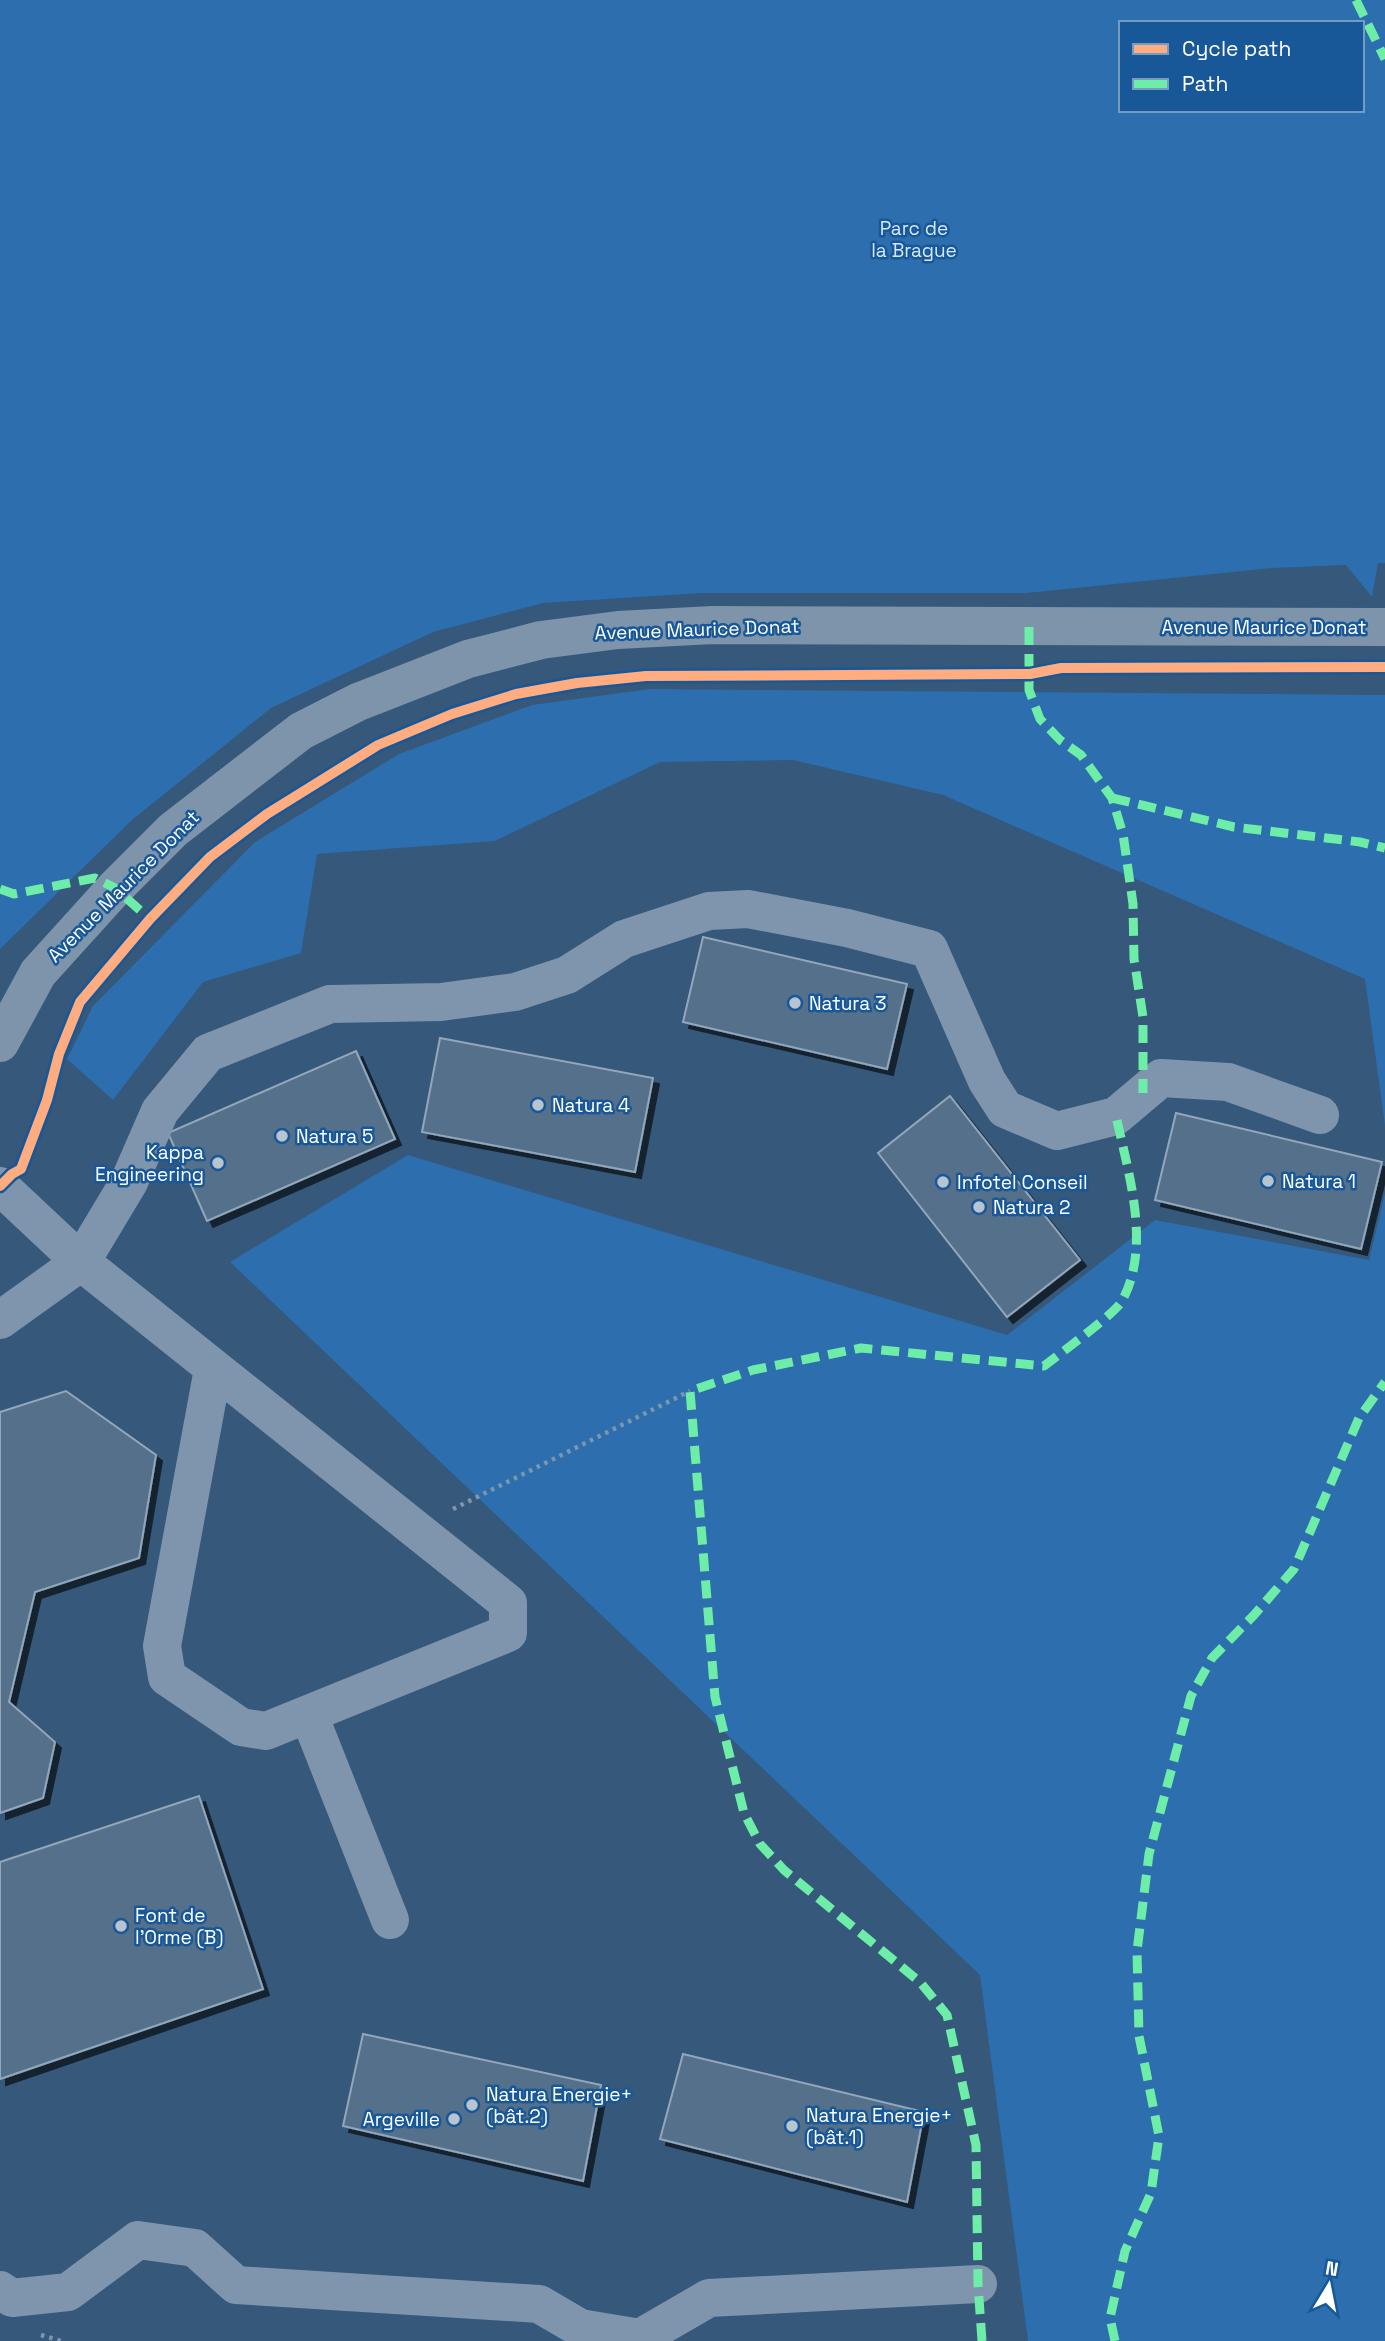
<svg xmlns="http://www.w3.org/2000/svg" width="1385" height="2341" font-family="'Space Grotesk',sans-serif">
<defs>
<filter id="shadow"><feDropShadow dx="6" dy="6" stdDeviation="0" flood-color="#0009"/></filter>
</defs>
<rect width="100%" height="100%" fill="#35587b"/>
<!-- green -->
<g fill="#2c6eae" fill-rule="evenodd">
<path d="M0,0H1385V563H1378L1372,597L1346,565L1272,568L1027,593H703L543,603L433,632L271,708L132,820L0,949ZM1121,23H1362V110H1121Z"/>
<path d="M650,689L1385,695V1126L1365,979L943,795L793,760L660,762L495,841L317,854L301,953L203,982L113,1100L67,1059L93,1006L255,842L399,754L532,705Z"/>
<path d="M408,1155L1007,1335L1155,1220L1369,1260L1385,1193V2341H1028L980,1975L230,1262Z"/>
</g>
<!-- building -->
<g fill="#54708b" stroke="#93a7bb" stroke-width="2" filter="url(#shadow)">
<path d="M703,937L907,984L887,1069L683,1022Z"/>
<path d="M440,1038L653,1078L635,1172L422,1132Z"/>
<path d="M356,1051L395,1139L207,1221L168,1133Z"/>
<path d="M950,1096L1080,1260L1007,1317L878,1153Z"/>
<path d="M1176,1113L1382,1162L1361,1249L1155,1200Z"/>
<path d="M66,1391L156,1455L139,1558L35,1592L9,1702L55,1742L43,1798L0,1813V1412Z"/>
<path d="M199,1796L263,1989L0,2079V1862Z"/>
<path d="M363,2034L601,2085L583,2181L343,2126Z"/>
<path d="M683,2054L924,2112L907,2202L660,2139Z"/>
</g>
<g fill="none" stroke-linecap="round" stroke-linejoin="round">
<!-- path -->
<g stroke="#7f95ad" stroke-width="4.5" stroke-dasharray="3.5 5" stroke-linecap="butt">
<path d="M453,1509L690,1391"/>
<path d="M41,2335L61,2341"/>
</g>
<!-- minor -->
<g stroke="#7f95ad" stroke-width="38">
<path d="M0,1186L81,1262L508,1603V1633L266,1731L241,1727L167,1677L162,1646L213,1369"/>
<path d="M0,1320L81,1262L129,1182L160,1111L208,1053L330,1004L441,1002L515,992L567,975L624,939L709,911L748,909L847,928L929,949L987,1081L1005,1109L1057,1131L1116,1116L1161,1078L1228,1082L1320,1115"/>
<path d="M309,1715L390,1920"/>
<path d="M0,2290L12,2298L68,2292L138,2240L195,2248L236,2285L539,2304L580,2328L640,2338L709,2298L978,2284"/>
</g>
<!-- major -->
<path stroke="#7d94ab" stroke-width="38" d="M0,1043L38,973L115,888L173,830L301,731L358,702L468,659L541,640L618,630L713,625L1385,627"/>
<!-- quiet -->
<g stroke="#6deda7" stroke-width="9" stroke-dasharray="18 9" stroke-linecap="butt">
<path d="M1356,0L1385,59"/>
<path d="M1029,627V690L1040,719L1060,740L1081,755L1112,798L1123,834L1133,904L1134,959L1143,1017V1093"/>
<path d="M1112,798L1234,827L1360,842L1385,848"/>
<path d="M0,889L14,894L95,878L115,888L150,919"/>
<path d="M982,2341L978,2284L976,2145L947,2015L920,1982L784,1870L760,1844L744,1813L715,1697L690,1391L753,1370L861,1348L1044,1366C1058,1355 1116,1313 1122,1301C1152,1246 1128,1172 1116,1116"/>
<path d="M1115,2341L1110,2318L1125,2251L1151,2193L1159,2136L1139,2036L1137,1951L1149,1854L1191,1696L1212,1658L1254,1615L1294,1569L1359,1418L1385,1382"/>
</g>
<defs>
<path id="cycleway" d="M0,1186L12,1174L21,1169L47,1100L59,1054L80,1002L150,919L210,857L267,814L378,745L452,714L516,694L577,683L646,676L1030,674L1061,668L1385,667"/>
</defs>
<!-- cycleway casing -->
<use href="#cycleway" stroke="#185898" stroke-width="15"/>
<!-- cycleway -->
<use href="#cycleway" stroke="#ffac80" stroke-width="10"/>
</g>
<!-- markers -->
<g fill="#b8c5d1" stroke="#185898" stroke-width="2.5">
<circle cx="795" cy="1003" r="7"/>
<circle cx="538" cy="1105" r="7"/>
<circle cx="282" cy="1136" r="7"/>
<circle cx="218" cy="1163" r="7"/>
<circle cx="1268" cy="1181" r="7"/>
<circle cx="943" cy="1182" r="7"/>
<circle cx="979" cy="1207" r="7"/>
<circle cx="121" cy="1926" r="7"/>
<circle cx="472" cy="2105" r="7"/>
<circle cx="454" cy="2119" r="7"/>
<circle cx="792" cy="2126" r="7"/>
</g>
<g text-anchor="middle" stroke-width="5" stroke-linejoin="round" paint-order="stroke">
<!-- park labels -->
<g font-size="19" fill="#d3e8fc" stroke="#185898">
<text x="914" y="235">Parc de<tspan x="914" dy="22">la Brague</tspan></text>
</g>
<!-- street labels -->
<g font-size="19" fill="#fff" stroke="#185898">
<text x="1264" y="634">Avenue Maurice Donat</text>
<text transform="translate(697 629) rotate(-2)" y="7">Avenue Maurice Donat</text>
<text transform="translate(123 886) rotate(-45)" y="7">Avenue Maurice Donat</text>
</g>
<!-- poi labels -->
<g font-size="19" fill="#fff" stroke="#185898" text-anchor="start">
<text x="809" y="1010">Natura 3</text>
<text x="552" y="1112">Natura 4</text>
<text x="296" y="1143">Natura 5</text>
<text x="204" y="1159" text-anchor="end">Kappa<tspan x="204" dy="22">Engineering</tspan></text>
<text x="1282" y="1188">Natura 1</text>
<text x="957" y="1189">Infotel Conseil</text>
<text x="993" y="1214">Natura 2</text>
<text x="135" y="1922">Font de<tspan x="135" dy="22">l'Orme (B)</tspan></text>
<text x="486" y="2101">Natura Energie+<tspan x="486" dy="22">(bât.2)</tspan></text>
<text x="806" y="2122">Natura Energie+<tspan x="806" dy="22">(bât.1)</tspan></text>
<text x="440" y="2126" text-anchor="end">Argeville</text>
</g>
</g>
<!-- legend -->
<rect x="1119" y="21" width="245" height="91" fill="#185898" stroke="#749bc1" stroke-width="2"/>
<rect x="1133" y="44" width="35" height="10" fill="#ffac80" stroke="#749bc1" stroke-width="2"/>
<text x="1182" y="56" font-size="21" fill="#ffffff">Cycle path</text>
<rect x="1133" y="79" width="35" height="10" fill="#6deda7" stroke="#749bc1" stroke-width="2"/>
<text x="1182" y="91" font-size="21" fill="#ffffff">Path</text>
<!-- north arrow -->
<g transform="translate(1329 2285) rotate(10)" stroke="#185898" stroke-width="5" paint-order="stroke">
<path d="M0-5L12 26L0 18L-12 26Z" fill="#ffffff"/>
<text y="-10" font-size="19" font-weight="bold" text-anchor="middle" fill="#ffffff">N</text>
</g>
</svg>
